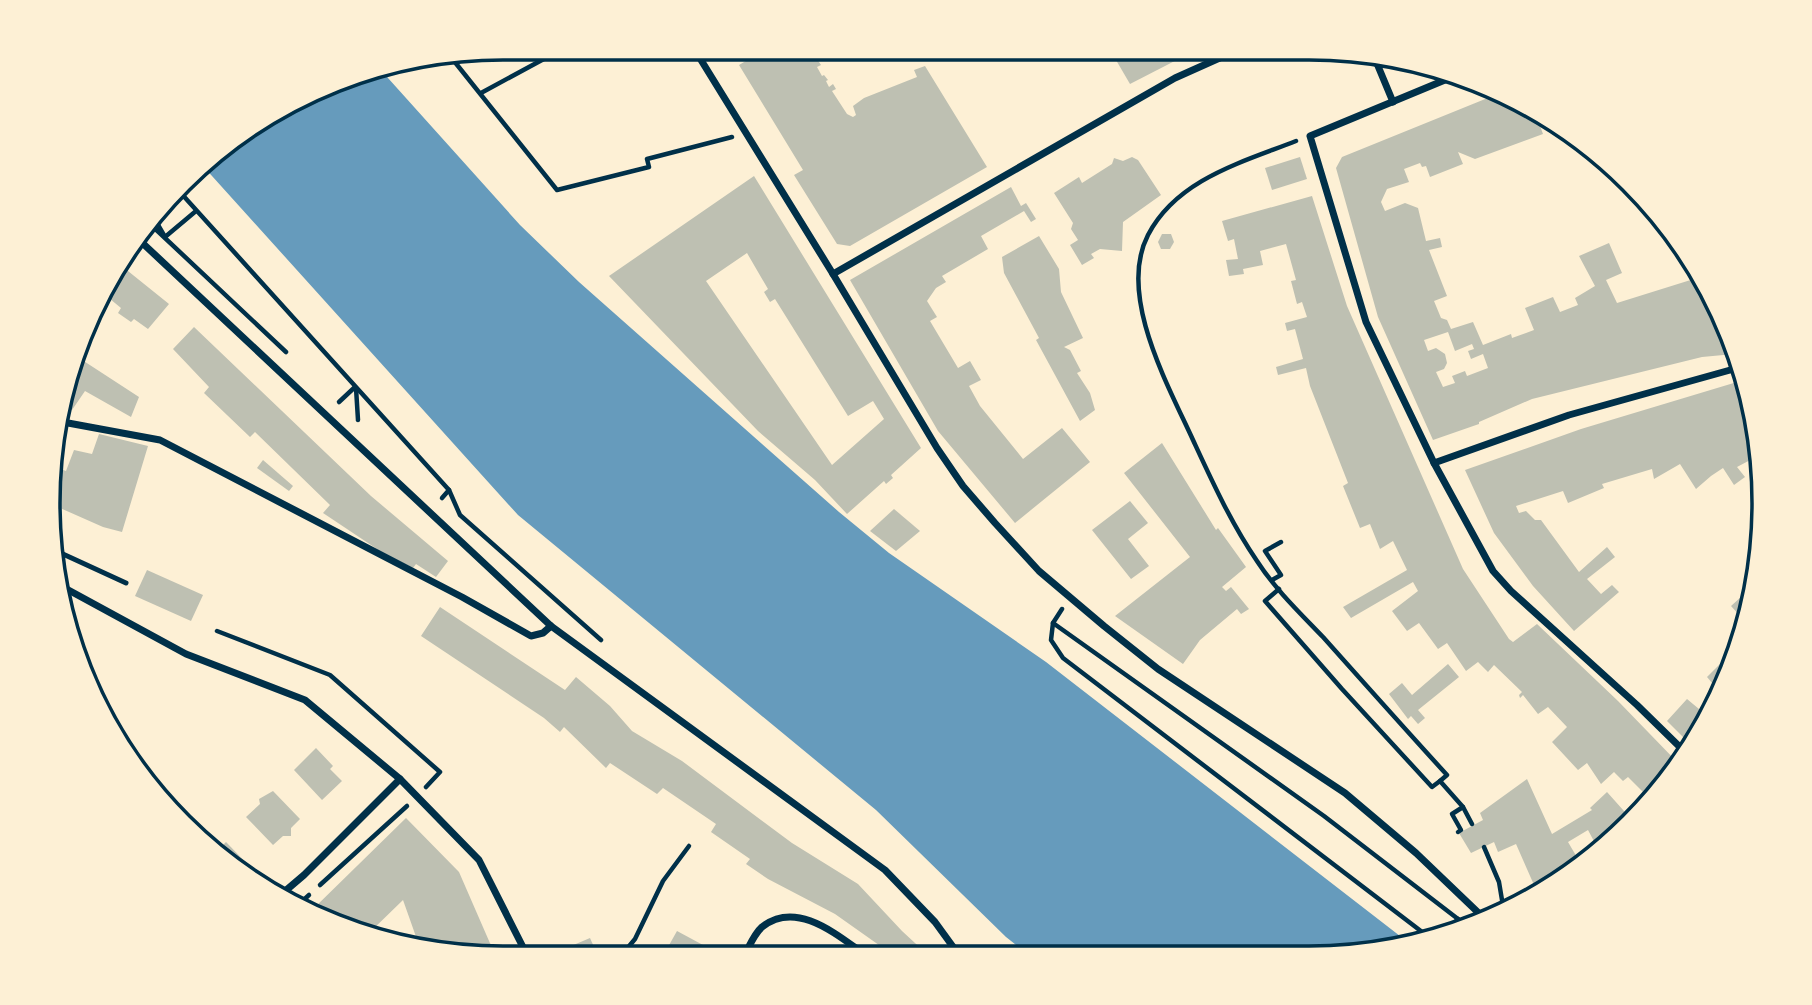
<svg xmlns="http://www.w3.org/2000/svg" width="1812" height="1005" font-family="'Source Sans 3',sans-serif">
<rect width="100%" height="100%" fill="#fdf0d5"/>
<!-- water -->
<path fill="#669bbc" d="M379,68L520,225L579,282L839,512L889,553L1046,662L1409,943L1369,954L1029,955L1006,937L876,810L518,515L203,166L225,142L356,72Z"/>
<!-- building -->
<g fill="#bec0b2" fill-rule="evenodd">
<path d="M768,48H778L780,50L789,48L798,61L809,54L813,61L817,59L821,65L817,67L822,76L824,75L828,80L826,81L829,87L833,84L836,89L832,91L847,114L853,117L856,115L853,106L864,98L917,77L914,70L925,66L987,167L850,246L837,244L794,175L803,170L739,65Z"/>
<path d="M1109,48H1200L1130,84Z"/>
<path d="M1500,93L1537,108L1549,119L1539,123L1543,134L1475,159L1458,152L1463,164L1430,177L1426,166L1422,167L1420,163L1404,169L1409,182L1387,189L1381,202L1385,211L1405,203L1418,208L1426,241L1440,238L1442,247L1429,250L1447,296L1434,301L1441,318L1447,320L1451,329L1473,322L1483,345L1511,334L1512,338L1534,330L1525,308L1553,297L1560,312L1578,305L1575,298L1595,286L1579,256L1609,243L1622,273L1606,280L1617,303L1697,278L1734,354L1702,357L1532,399L1479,422V424L1433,440L1378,317L1336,168L1342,157ZM1448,332L1455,351L1472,344L1474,349L1468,351L1471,359L1483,354L1488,368L1467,376L1465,371L1452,376L1455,383L1443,387L1436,372L1444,369L1447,363L1445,354L1436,348L1428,351L1424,340Z"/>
<path d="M1132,157L1138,160L1161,195L1123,222L1122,251L1100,249L1091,254L1094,258L1082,265L1070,245L1078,240L1071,229L1073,223L1054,193L1079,177L1082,183L1112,164L1114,158L1123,161Z"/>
<path d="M1300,157L1307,179L1272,190L1265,168Z"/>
<path d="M754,176L921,448L891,475L893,478L886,484L884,481L847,514L815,480L758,431L609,276ZM747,253L768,289L764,292L770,302L775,299L848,416L873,401L884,419L832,465L706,281Z"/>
<path d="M1011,187L1021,206L1026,203L1036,219L1031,222L1024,211L981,236L988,249L942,276L946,282L936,288L927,301L937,317L930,321L958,368L970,361L981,380L969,386L980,406L1023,459L1062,428L1090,462L1015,523L938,431L850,280Z"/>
<path d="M1312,196L1347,306L1463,569L1509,639L1513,642L1537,624L1618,701L1679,764L1650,804L1640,798L1644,793L1628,777L1623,781L1614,772L1601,784L1587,763L1578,770L1552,742L1567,727L1548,707L1538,714L1523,695L1520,698L1519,695L1522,692L1494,665L1488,672L1478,662L1466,671L1447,643L1438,649L1419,623L1407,631L1392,611L1418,591L1413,582L1351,618L1343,607L1407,570L1393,541L1380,549L1370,524L1360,528L1343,486L1348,483L1310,386L1306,368L1278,375L1276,367L1303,359L1295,329L1287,331L1285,323L1307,317L1302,302L1297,304L1291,281L1296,280L1286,244L1260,251L1263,265L1243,269L1244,274L1229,276L1226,260L1238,259L1234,239L1228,241L1222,221Z"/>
<path d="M1162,234H1171L1174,242L1170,249H1161L1158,242Z"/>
<path d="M1039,236L1059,269L1061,292L1083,338L1064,347L1070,350L1081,371L1077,373L1090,393L1095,410L1080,421L1036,340L1039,338L1004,273L1002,257Z"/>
<path d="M118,263L169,304L148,329L134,319L131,322L118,313L121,308L104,294Z"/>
<path d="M194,327L371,496L448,561L436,577L416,564L413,568L380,551L323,513L330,505L255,432L250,437L204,393L209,387L173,349Z"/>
<path d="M76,356L139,397L131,417L85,391L72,410L61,403L63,385Z"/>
<path d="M1747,379L1749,384L1752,434L1750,435L1753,440L1754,458L1737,467L1745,477L1734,485L1723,468L1711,476L1696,489L1680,464L1654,479L1652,469L1602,484L1604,488L1568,503L1563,491L1516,506L1519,513L1526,511L1535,520H1541L1579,572L1607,547L1615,557L1587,579L1601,594L1612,585L1619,592L1574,631L1533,586L1494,533L1465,470L1581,429Z"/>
<path d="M99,434L148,446L122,532L103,527L51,504L55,467L66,471L74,450L92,454Z"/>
<path d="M1162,443L1216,530L1218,528L1246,567L1222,587L1226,591L1231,587L1249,609L1241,614L1237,609L1200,640L1183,664L1115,616L1190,557L1124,473Z"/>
<path d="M263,460L293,486L289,491L257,468Z"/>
<path d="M1130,501L1148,523L1128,539L1149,566L1131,579L1092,530Z"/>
<path d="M894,509L920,531L896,551L870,531Z"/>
<path d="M147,570L203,595L191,621L135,596Z"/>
<path d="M1752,587L1750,593L1742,618L1731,606Z"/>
<path d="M440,607L565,690L576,677L610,706L632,731L682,761L792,843L858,884L902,931L928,955H893L835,914L768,879L746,864L750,859L711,832L716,824L663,788L657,794L610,763L606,768L564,727L560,732L544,718L421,636Z"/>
<path d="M1721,663L1725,668L1718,690L1707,677Z"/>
<path d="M1448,664L1459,677L1418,710L1425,718L1418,724L1411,716L1408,719L1389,694L1402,683L1412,695Z"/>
<path d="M1687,699L1705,714L1711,709L1704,730L1692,746L1667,721Z"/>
<path d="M316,748L333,766L330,769L342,781L322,800L294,770Z"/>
<path d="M1527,779L1552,834L1592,810L1590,808L1607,792L1632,820L1596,845L1588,830L1568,842L1578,859L1595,852L1563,881L1538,894L1516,844L1498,852L1494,842L1471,853L1459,833L1483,820L1480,813Z"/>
<path d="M273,791L300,819L291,828V836H283L273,845L246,817L260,804L259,799Z"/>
<path d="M406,818L459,872L496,957H473L420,948L403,900L367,935L310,912Z"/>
<path d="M226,842L253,870L248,875L218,850Z"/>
<path d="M677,931L716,952L713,956H663Z"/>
<path d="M590,938L598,956L559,957L557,952Z"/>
</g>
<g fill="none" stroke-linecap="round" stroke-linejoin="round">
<!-- path -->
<g stroke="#003049" stroke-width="4.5">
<path d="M450,56L557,190L649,167L647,159L732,137"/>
<path d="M481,93L566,47"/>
<path d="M1296,141C1243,162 1177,179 1148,235C1117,295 1168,385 1193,440C1212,481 1231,523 1257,561C1275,589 1300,613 1323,637C1364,683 1405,729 1447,775L1440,781L1463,807L1472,824"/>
<path d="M179,191L449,490L460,515L601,640"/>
<path d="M154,218L165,237L196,211"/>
<path d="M149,223L286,352"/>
<path d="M356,388L358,420"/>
<path d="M339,402L355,387"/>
<path d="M442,498L449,490"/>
<path d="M1272,580L1281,575L1265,551L1281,542"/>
<path d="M1279,589L1265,601L1342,689L1432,787L1440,781"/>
<path d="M1062,609L1053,623L1051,640L1063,658L1430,938"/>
<path d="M1053,623L1324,816L1458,919L1466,928"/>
<path d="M217,631L330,675L440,772L426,787"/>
<path d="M1458,832L1461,830L1452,814L1463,807"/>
<path d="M1484,847L1499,882L1503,906L1497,910"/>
<path d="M320,885L407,806"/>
<path d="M297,906L309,895"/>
<path d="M1444,934L1458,919"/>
<path d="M621,956L635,939L663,881L689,846"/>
</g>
<!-- service -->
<path stroke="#003049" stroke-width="5" d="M52,549L126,583"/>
<!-- minor -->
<g stroke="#003049" stroke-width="7">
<path d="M693,47L833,274L937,448L963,486L995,523L1039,571L1104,626L1158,669L1345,793L1416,853L1487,921"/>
<path d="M1373,54L1393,102"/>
<path d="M1457,75L1310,136L1366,322L1434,463L1493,571L1511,591L1637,705L1687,754"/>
<path d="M136,237L551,626L885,870L935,922L959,955"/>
<path d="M833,274L1175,78L1242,48"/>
<path d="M68,423L160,440L462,597L531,636L543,633L551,626"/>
<path d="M1434,463L1569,415L1741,367"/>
<path d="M61,586L186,654L305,700L400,779L479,860L528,957"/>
<path d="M277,898L304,875L400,779"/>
<path d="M744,956C749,947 754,934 762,927C797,899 838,936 867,956"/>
</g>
</g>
<!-- crop -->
<path d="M0 0H1812V1005H0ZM503 60H1309A443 443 0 0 1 1752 503V503A443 443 0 0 1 1309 946H503A443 443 0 0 1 60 503V503A443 443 0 0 1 503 60Z" fill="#fdf0d5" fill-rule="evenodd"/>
<path fill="none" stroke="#003049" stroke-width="3.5" d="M503 60H1309A443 443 0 0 1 1752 503V503A443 443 0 0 1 1309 946H503A443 443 0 0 1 60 503V503A443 443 0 0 1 503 60Z"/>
</svg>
